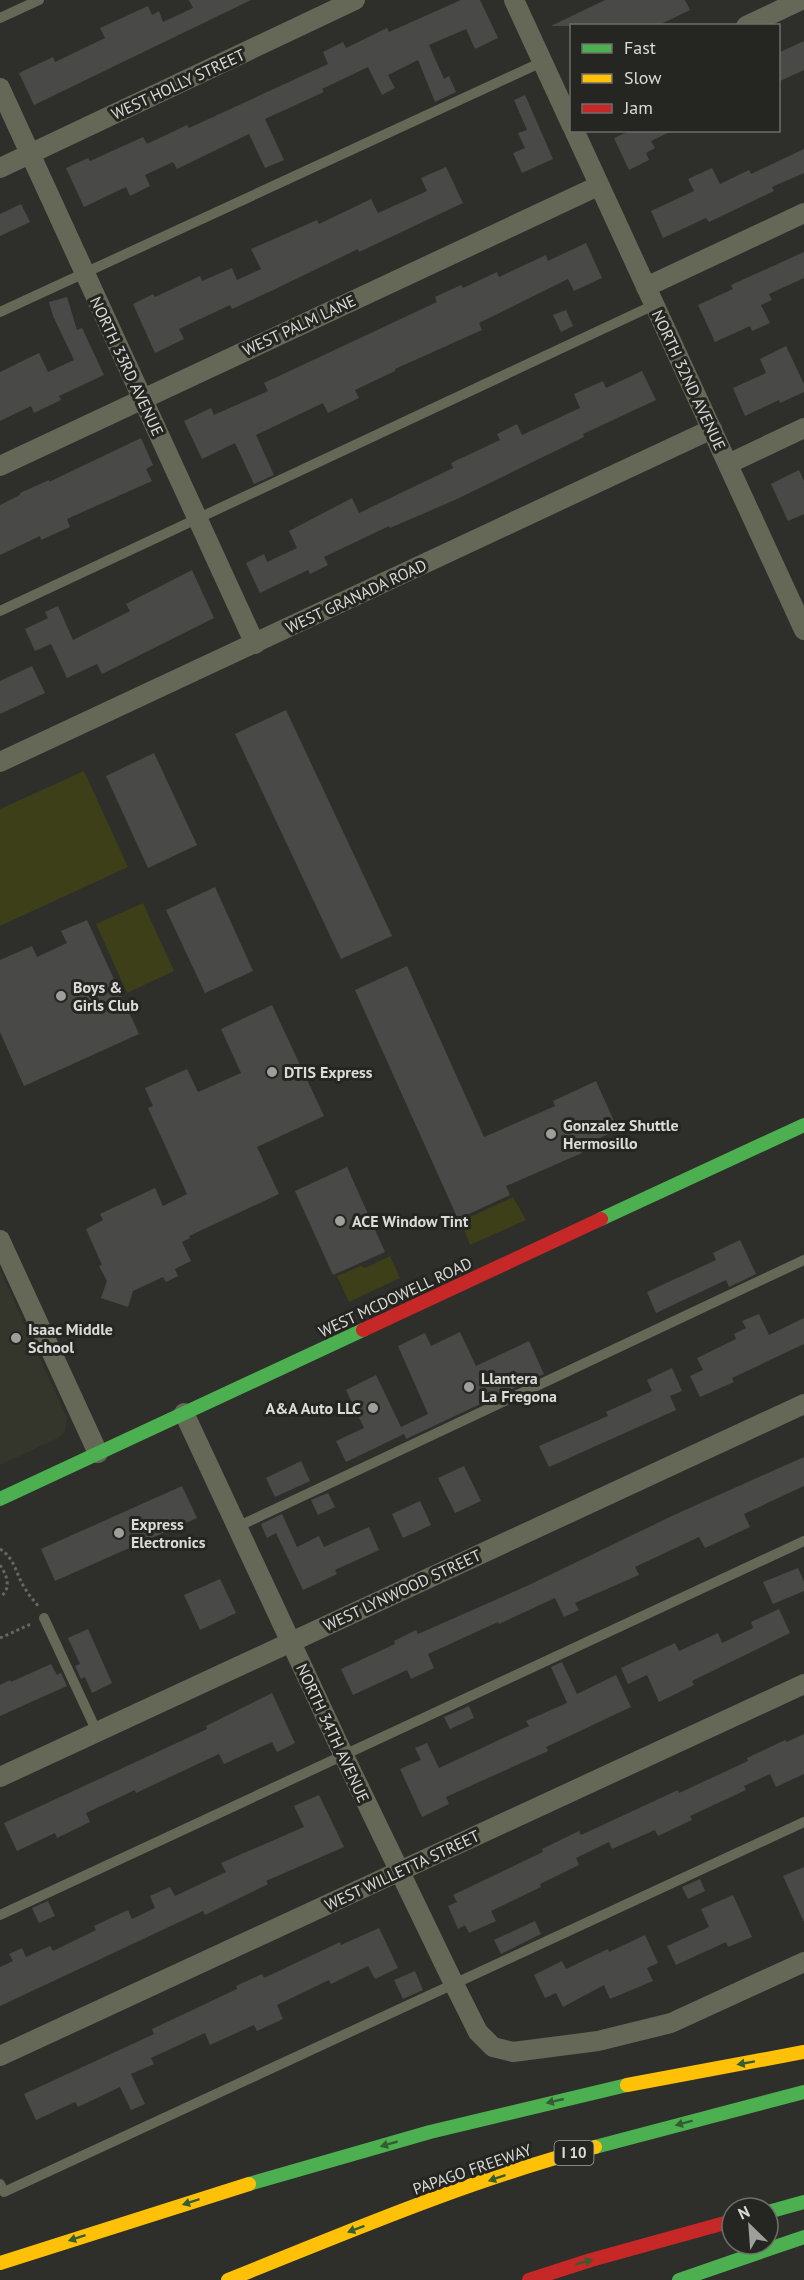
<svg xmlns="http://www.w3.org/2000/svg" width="804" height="2280" font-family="'PT Sans',sans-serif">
<rect width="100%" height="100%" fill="#2e2e2b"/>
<!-- built -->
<path fill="#34362c" d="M0,1270L67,1418L65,1431L58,1438L0,1465Z"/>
<!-- green -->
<g fill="#3c3f17">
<path d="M84,771L128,867L0,926V809Z"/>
<path d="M143,903L174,971L127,993L96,924Z"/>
<path d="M513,1197L526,1220L470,1245L461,1221Z"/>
<path d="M390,1256L400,1278L349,1302L337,1276L361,1266L365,1268Z"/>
</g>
<!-- building -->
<g fill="#494947">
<path d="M189,0H251L34,105L19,73L53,57L55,62L105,38L100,28L148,6L152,15L159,11L163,22L193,8Z"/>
<path d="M461,0H480L498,38L475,49L466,29L429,45L444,79L449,76L456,92L435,102L418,60L388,75L395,88L382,95L368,67L322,89L324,92L265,119L284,160L265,168L249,134L177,169L173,162L145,175L150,186L130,196L126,187L84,207L66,168L88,158L90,161L143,137L147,144L187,125L189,128L328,64L323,52L343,42L346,48L387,28L389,32Z"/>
<path d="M605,0H685L690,10L657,26H551Z"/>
<path d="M804,41V70L778,82V53Z"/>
<path d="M525,95L553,159L522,173L513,153L525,148L518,133L527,130L514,100Z"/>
<path d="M632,130H674L651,141L655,148L646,153L649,160L629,170L614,138Z"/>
<path d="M804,149V173L772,187L774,191L709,222L706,218L663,238L651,211L694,191L688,179L712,168L720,184L749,170L751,174Z"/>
<path d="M446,167L463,203L359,252L358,249L271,291L232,309L230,305L179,329L184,339L155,353L133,304L153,294L155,297L200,276L202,281L232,268L237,280L261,269L251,249L317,220L319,224L371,199L378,213L427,191L421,178Z"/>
<path d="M21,204L30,222L0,236V214Z"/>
<path d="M586,243L602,278L574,291L568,279L479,323L482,330L395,369V371L355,390L359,398L328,413L323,403L256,435L274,475L254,484L235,443L202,459L184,421L211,408L214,415L268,391L264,383L437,302L435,297L461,285L463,288L497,272L499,277L546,255L548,261Z"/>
<path d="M804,252V278L769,294L772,300L761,305L770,323L752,331L750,326L715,342L698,305L733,289L731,285Z"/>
<path d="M67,297L77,330L82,328L104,375L59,396L61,400L34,413L31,406L0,421V372L39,353L48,372L74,360L53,316L49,302Z"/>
<path d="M566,310L573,326L561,332L553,315Z"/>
<path d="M786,346L804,384V392L780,403L779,400L745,416L733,388L766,373L760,359Z"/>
<path d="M642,371L656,400L583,434L584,437L457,499L390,528L389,526L324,557L328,565L310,574L308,570L260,593L246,563L264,554L267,562L297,548L289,531L352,498L359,513L453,468L451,463L500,440L497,434L517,424L522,435L580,408L574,394L603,381L606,388Z"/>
<path d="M141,438L153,465L146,469L152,481L67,519L70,527L41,540L40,536L0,555V505L20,495V493L49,480V482Z"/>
<path d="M799,470L804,481V514L788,521L771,484Z"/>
<path d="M192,570L214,618L102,674L97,664L67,678L51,644L35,651L25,629L48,618L45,612L58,606L73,640L130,611L126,604Z"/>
<path d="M32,666L45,693L0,714V681Z"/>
<path d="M286,710L392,936L341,959L235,734Z"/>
<path d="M154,753L197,845L148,868L106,776Z"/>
<path d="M215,887L253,971L205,993L166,910Z"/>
<path d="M87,920L139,1034L24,1086L0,1032V960L32,946L37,957L67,943L61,931Z"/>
<path d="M407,966L484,1137L555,1106L553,1101L596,1081L618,1130L579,1147L582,1153L506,1186L510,1195L458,1219L355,990Z"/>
<path d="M272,1005L324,1116L257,1147L279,1194L189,1236L190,1238L182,1242L191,1261L175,1269L178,1276L166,1282L163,1277L133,1291L128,1307L101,1298L107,1281L99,1266L102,1265L86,1229L103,1220L100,1214L155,1188L163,1206L187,1194L148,1108L153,1106L145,1088L187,1069L198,1092L241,1073L221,1029Z"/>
<path d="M347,1167L385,1252L333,1275L295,1191Z"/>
<path d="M740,1240L756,1274L729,1287L726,1280L656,1313L647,1292L716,1260L713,1253Z"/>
<path d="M759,1314L769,1335L804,1318V1344L732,1378L734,1382L700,1397L690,1376L703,1370L697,1358L736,1339L734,1334L746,1328L742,1321Z"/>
<path d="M460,1332L476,1366L529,1341L544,1374L406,1439L404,1434L346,1462L336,1441L364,1428L346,1390L376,1375L401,1427L428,1414L398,1346L425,1333L431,1346Z"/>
<path d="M672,1368L682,1391L670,1396L676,1410L549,1467L539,1446L608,1416L606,1412L652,1391L647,1380Z"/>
<path d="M804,1457V1486L744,1514L750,1527L705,1548L699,1537L635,1567L639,1575L575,1603L579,1610L564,1617L555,1598L499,1624L498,1622L428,1654L434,1668L411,1679L407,1670L353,1695L341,1669L395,1644L394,1641L416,1630L418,1634L529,1585L674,1515Z"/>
<path d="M301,1461L310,1481L275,1497L266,1478Z"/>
<path d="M464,1466L481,1501L455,1513L438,1478Z"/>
<path d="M182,1486L197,1518L55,1581L41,1549Z"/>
<path d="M328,1493L335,1507L318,1515L311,1500Z"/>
<path d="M420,1501L431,1525L403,1538L392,1514Z"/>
<path d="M282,1514L297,1547L319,1536L324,1547L369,1527L379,1550L335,1570L337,1574L303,1590L276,1533L267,1538L261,1524Z"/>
<path d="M798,1568L804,1582V1591L773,1604L763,1582Z"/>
<path d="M220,1579L236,1613L200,1630L184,1595Z"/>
<path d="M779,1609L790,1633L692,1681L694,1685L659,1702L647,1675L628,1684L621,1668L675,1643L679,1651L718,1633L722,1643L753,1628L751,1622Z"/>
<path d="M88,1629L112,1683L92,1693L85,1677L81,1679L75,1666L80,1664L68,1638Z"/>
<path d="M562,1662L577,1694L616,1675L631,1707L546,1747L548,1751L446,1797L449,1804L422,1817L400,1769L421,1760L415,1748L427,1743L439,1768L529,1726L526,1721L567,1703L551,1667Z"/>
<path d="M51,1664L57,1675L61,1673L67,1686L0,1716V1685L10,1680L11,1682Z"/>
<path d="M272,1693L295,1743L277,1752L272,1742L224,1764L219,1754L136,1793L135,1790L86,1813L90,1822L57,1838L55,1833L17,1851L4,1823L207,1729L206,1726Z"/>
<path d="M469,1706L474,1718L450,1729L444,1717Z"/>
<path d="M804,1734V1774L776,1787L770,1774L744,1786L746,1790L690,1816L692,1820L658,1836L655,1830L612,1849L609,1842L576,1858L579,1865L540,1884L541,1887L491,1911L496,1921L469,1933L465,1925L458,1929L448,1906L457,1902L453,1895L543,1852L542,1849L579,1831L581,1835L678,1790L679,1793L748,1761L747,1758L785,1740L787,1742Z"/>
<path d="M319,1795L344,1847L266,1881L268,1884L205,1915L203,1911L0,2006V1967L13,1961L9,1954L22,1948L26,1957L50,1946L53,1951L96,1930L94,1926L128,1910L132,1919L155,1908L150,1896L170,1887L175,1896L226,1872L221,1863L304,1827L294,1806Z"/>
<path d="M804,1867V1922L783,1876Z"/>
<path d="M700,1879L705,1891L688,1899L682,1887Z"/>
<path d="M733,1895L752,1937L728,1947L726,1942L676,1965L667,1946L709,1927L701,1909Z"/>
<path d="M48,1901L55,1916L39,1923L32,1908Z"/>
<path d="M535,1921L541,1934L501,1954L494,1940Z"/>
<path d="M379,1928L398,1968L375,1979L368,1966L331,1984L329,1980L277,2005L283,2019L257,2031L254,2025L210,2045L205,2033L151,2058L154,2064L131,2074L145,2104L131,2110L120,2087L78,2107L75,2102L36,2120L24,2094L154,2034L152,2029L237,1989L236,1986L262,1974L264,1978L340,1942L341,1945Z"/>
<path d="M645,1935L658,1963L647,1968L653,1981L610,1999L604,1985L563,2007L556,1993L545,1998L534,1975L562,1961L566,1969L608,1949L609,1952Z"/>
<path d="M415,1971L423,1990L403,1999L394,1980Z"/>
</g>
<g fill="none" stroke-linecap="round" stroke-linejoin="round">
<!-- path -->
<g stroke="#66675d" stroke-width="3" stroke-dasharray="3 3" stroke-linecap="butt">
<path d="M0,1549C16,1559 16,1576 26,1590C29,1596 34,1600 38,1606"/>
<path d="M0,1565C7,1575 12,1589 0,1597"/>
<path d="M0,1638L31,1624"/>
</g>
<!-- lane -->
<g stroke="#656757" stroke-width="10">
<path d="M0,18L39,0"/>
<path d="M0,312L542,62"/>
<path d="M0,611L654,305"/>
<path d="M237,1527L804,1260"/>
<path d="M44,1618L97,1732"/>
<path d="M0,1915L804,1541"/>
<path d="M0,2184L4,2192L804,1822"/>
</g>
<!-- street -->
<g stroke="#656757" stroke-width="20">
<path d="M514,0L572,126"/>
<path d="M746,26L801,0"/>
<path d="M0,88L255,644"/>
<path d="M574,130L804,630"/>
<path d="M0,168L355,0"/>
<path d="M646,287L804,213"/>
<path d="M728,464L804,428"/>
<path d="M0,466L598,186"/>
<path d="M0,762L712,429"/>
<path d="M0,1240L98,1453"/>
<path d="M184,1413L344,1756L454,1984L478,2032L493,2047L513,2052L598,2041L671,2023L804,1962"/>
<path d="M0,1777L804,1404"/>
<path d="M0,2056L804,1684"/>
</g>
<!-- fast -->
<g stroke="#4caf50" stroke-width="14">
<path d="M601,1219L804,1125"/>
<path d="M0,1499L363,1330"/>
<path d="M595,2147L804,2092"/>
<path d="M249,2184L430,2132L627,2085"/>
<path d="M768,2212L804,2202"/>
<path d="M679,2280L804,2237"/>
</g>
<!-- slow -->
<g stroke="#ffc107" stroke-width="14">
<path d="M627,2085L804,2052"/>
<path d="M0,2263L249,2184"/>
<path d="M228,2280C348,2232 469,2180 595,2147"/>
</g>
<!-- jam -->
<g stroke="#c62828" stroke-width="14">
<path d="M363,1330L601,1219"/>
<path d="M529,2280L591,2260L732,2221"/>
</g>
</g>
<!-- one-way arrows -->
<defs><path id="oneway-solid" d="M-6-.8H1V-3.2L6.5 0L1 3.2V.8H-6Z" transform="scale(1.5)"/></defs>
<g fill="#355d34">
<use href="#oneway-solid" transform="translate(746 2063) rotate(170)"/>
<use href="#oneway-solid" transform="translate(555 2101) rotate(167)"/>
<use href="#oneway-solid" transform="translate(684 2123) rotate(165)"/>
<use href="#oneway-solid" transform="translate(389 2144) rotate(164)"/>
<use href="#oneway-solid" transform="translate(497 2178) rotate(161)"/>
<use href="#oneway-solid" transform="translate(191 2202) rotate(162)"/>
<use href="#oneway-solid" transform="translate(356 2229) rotate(159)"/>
<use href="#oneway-solid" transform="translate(77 2238) rotate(162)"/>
<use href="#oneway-solid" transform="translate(584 2262) rotate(-17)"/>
</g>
<!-- markers -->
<g fill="#9e9e9b" stroke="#252621" stroke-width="2">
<circle cx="61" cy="996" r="6"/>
<circle cx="272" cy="1072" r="6"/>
<circle cx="551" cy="1134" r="6"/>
<circle cx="340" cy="1221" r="6"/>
<circle cx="16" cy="1338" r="6"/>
<circle cx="469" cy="1387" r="6"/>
<circle cx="373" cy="1408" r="6"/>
<circle cx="119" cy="1533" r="6"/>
</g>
<g text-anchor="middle" stroke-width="6" stroke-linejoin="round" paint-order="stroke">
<!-- shield labels -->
<rect fill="#252621" stroke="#a4a5a1" stroke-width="1.5" x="554.5" y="2141" width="39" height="24" rx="4.5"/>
<g font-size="15" font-weight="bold" fill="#dadbd8">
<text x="574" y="2158">I 10</text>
</g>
<!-- street labels -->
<g font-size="16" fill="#dadbd8" stroke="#252621">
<text transform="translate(178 84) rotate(-25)" y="6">WEST HOLLY STREET</text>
<text transform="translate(299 325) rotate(-25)" y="6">WEST PALM LANE</text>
<text transform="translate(127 366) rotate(65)" y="6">NORTH 33RD AVENUE</text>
<text transform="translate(689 380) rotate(65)" y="6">NORTH 32ND AVENUE</text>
<text transform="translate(356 596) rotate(-25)" y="6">WEST GRANADA ROAD</text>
<text transform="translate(395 1297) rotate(-25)" y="6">WEST MCDOWELL ROAD</text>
<text transform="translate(402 1590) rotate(-25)" y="6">WEST LYNWOOD STREET</text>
<text transform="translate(333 1733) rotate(65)" y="6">NORTH 34TH AVENUE</text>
<text transform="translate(402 1870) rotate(-25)" y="6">WEST WILLETTA STREET</text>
<text transform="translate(472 2169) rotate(-19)" y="6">PAPAGO FREEWAY</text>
</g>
<!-- poi labels -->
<g font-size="16" font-weight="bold" fill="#dadbd8" stroke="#252621" text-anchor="start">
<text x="73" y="993">Boys &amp;<tspan x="73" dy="18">Girls Club</tspan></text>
<text x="284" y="1078">DTIS Express</text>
<text x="563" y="1131">Gonzalez Shuttle<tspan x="563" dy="18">Hermosillo</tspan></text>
<text x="352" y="1227">ACE Window Tint</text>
<text x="28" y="1335">Isaac Middle<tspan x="28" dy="18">School</tspan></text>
<text x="481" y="1384">Llantera<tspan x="481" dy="18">La Fregona</tspan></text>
<text x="361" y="1414" text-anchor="end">A&amp;A Auto LLC</text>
<text x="131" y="1530">Express<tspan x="131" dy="18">Electronics</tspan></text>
</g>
</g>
<!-- legend -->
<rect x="570" y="24" width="210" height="108" fill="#252621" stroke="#6d6e6a" stroke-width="1.5"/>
<rect x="582" y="44" width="30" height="9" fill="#4caf50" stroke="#6d6e6a" stroke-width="1.5"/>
<text x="624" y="54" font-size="18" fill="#dadbd8">Fast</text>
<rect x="582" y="74" width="30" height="9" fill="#ffc107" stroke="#6d6e6a" stroke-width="1.5"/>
<text x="624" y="84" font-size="18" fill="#dadbd8">Slow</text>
<rect x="582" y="104" width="30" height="9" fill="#c62828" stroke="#6d6e6a" stroke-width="1.5"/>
<text x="624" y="114" font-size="18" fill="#dadbd8">Jam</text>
<!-- north arrow -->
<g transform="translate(750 2226) rotate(335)"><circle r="28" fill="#252621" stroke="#6d6e6a" stroke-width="1.5"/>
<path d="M0-4.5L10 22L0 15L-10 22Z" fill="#9e9e9b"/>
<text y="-9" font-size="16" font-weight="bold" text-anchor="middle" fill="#dadbd8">N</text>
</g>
</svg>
